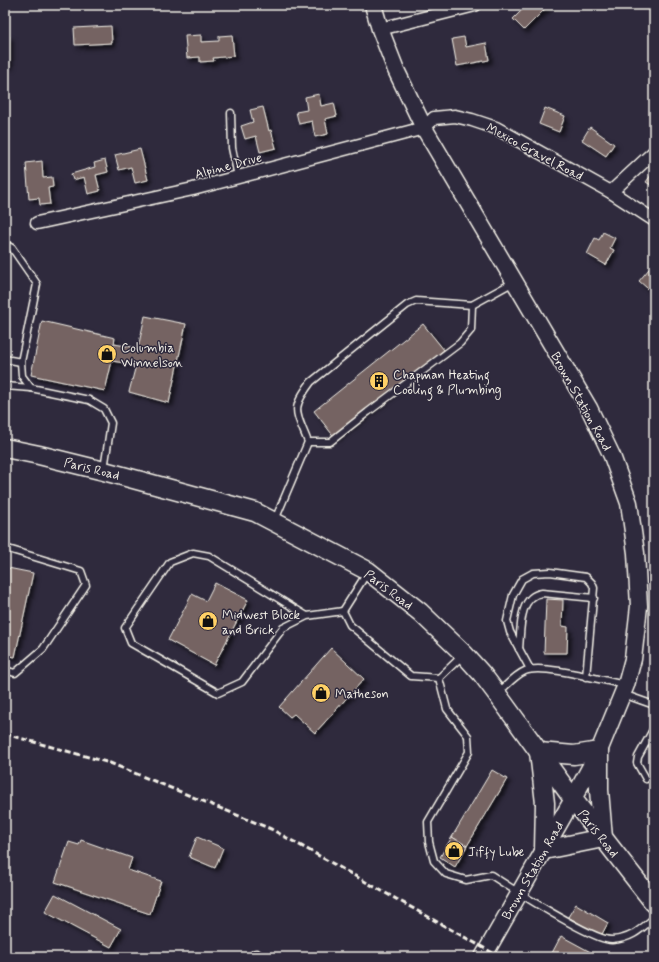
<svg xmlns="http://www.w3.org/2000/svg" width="659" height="962" font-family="Mynerve,sans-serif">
<defs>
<filter id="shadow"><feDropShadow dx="3.5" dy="3.5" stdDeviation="2" flood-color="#0009"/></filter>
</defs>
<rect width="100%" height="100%" fill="#2f2a3d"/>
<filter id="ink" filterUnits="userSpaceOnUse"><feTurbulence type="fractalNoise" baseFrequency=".025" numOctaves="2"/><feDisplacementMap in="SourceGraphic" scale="8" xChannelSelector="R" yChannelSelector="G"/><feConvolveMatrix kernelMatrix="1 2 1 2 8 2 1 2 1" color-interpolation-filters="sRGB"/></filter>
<g filter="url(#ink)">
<!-- building -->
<g fill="#756362" stroke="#f4f1e8" filter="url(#shadow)">
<path d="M527,5H549L524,30L513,19Z"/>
<path d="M111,26L112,43L75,45L74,28Z"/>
<path d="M201,35V42L219,41V36L232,35L234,56L213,58L214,61L200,62V57L187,58L185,36Z"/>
<path d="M5,36H9V66L5,65Z"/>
<path d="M464,37L466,47L486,43L489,60L457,66L452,39Z"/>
<path d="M319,94L321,106L334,103L337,116L325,119L328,134L315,137L312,121L299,124L296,112L307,110L305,97Z"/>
<path d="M263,107L269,131L271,130L276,148L260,152L256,136L245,139L241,126L253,122L250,110Z"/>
<path d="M545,108L565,116L559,132L539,124Z"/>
<path d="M590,127L614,144L606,156L582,140Z"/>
<path d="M140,149L148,180L135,183L131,167L119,170L115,155Z"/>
<path d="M105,160L108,172L96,175L100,191L88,194L84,177L73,180L71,174L95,167L94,163Z"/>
<path d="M42,161L43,178L52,177L53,187L48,188L50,204L40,205L39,198L29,199L26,163Z"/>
<path d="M654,171V187L646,182Z"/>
<path d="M603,232L615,238L610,248L614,250L606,265L587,254L595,238L599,240Z"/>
<path d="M654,263V294L639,281Z"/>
<path d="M145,316L186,324L169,403L129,392L136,365L112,361L105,391L31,375L42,321L115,338L114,344L138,348Z"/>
<path d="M423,324L444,350L335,438L314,411Z"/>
<path d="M8,568L33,573L15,657L5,655V583Z"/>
<path d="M215,583L248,600L214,665L168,640L192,594L206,601Z"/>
<path d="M546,599L563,600L562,626L568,627L567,653H544Z"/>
<path d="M331,648L364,679L315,733L294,714L290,717L279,707Z"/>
<path d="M492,770L507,779L467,846L452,837Z"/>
<path d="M197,837L223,848L215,868L189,857Z"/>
<path d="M452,837L467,846L455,867L440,857Z"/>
<path d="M81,840L132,858L128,870L161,881L150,914L55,882L69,842L79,845Z"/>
<path d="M55,894L121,929L111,947L45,912Z"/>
<path d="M576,904L608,923L601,936L568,917Z"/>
<path d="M561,936L596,955L595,957H554L551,955Z"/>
</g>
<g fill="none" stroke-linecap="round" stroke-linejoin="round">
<defs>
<g id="service">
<path d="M231,113L232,148L238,177"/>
<path d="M5,244L12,248L37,284L21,362L22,376L31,388L89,400L104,409L111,423L104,469"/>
<path d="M5,359L21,362"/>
<path d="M5,386L31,388"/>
<path d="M308,442H330L368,412L460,343L471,330L472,305"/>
<path d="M275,520L308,442C296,411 290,410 311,382L407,305L416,301L472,305L514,282"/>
<path d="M5,548L81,571L86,585L43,649L15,673L5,670"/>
<path d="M367,573L343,611L350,625L411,676L439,678"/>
<path d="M307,616L209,556L193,553L170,562L125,628L131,643L218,693L242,682L283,628L307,616L343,611"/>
<path d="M519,649C521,631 518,596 542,593L594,598"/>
<path d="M463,655L439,678L447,709L468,736L469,752L428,822L429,842L434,861L446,874L466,880L491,875C511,888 593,941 612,940C631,939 640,930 654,918"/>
<path d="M530,669L510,632L507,621L513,595L522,579L533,573L550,572L586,577L592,583L594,588L586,677"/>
<path d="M498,693C506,686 515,675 525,671C542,663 604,681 626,685"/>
<path d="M623,694L654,705"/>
<path d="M646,779L637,763L638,757L654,728"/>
</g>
<g id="minor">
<path d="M380,29L475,5"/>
<path d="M611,192L654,152"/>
<path d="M37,223L193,189L424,128L434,118L455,116L472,120L496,128L611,192L654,220"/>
<path d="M256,957V956"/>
</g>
<path id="tertiary" d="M373,5L380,29L396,70L424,128L589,408L612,456L629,503L636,553L639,606L633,659L626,685L599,751L573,799L483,957"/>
<g id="secondary">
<path d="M5,448L39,455L104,471L255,512L368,571L420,612L464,654L482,674L497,694L573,799L654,903"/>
<path d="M599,751V790L603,838L544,850L545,803L539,752L574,755Z"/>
</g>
</defs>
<!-- service casing -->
<use href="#service" stroke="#f4f1e8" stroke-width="9"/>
<!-- minor casing -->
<use href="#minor" stroke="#f4f1e8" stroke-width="15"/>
<!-- tertiary casing -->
<use href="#tertiary" stroke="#f4f1e8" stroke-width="19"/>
<!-- secondary casing -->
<use href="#secondary" stroke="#f4f1e8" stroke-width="21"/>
<!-- service -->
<use href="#service" stroke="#2f2a3d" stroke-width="6"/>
<!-- minor -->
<use href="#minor" stroke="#2f2a3d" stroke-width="12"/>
<!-- tertiary -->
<use href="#tertiary" stroke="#2f2a3d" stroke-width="16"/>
<!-- secondary -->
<use href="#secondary" stroke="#2f2a3d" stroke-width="18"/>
<!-- rail -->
<path stroke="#f4f1e8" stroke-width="3" stroke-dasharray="6 3" stroke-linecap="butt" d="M5,734L110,763L271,829L500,957"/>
</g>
</g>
<!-- icons -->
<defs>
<symbol id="shop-disc" viewBox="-11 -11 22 22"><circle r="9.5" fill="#ffd166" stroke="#2f2a3d"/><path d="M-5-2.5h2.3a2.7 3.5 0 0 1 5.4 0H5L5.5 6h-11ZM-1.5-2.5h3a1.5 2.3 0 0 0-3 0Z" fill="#111"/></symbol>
<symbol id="building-disc" viewBox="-11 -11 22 22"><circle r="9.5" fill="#ffd166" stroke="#2f2a3d"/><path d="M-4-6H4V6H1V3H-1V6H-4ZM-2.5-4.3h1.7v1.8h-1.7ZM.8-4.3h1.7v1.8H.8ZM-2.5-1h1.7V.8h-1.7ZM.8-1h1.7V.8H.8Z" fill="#111"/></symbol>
</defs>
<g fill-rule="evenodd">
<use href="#shop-disc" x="96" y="343" width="22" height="22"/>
<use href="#building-disc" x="368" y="370" width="22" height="22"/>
<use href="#shop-disc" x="197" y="610" width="22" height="22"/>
<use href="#shop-disc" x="310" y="682" width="22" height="22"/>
<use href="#shop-disc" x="443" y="840" width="22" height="22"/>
</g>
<g text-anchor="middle" stroke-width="3" stroke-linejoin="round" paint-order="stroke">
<!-- street labels -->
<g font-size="13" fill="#f4f1e8" stroke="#2f2a3d">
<text transform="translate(535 151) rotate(28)" y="5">Mexico Gravel Road</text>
<text transform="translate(228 165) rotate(-15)" y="5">Alpine Drive</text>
<text transform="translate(582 401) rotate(61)" y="5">Brown Station Road</text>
<text transform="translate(92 468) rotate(14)" y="5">Paris Road</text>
<text transform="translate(389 589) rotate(37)" y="5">Paris Road</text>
<text transform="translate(599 833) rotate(52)" y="5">Paris Road</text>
<text transform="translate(532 870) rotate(-60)" y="5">Brown Station Road</text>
</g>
<!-- poi labels -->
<g font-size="13" fill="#f4f1e8" stroke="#2f2a3d" text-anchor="start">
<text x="121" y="352">Columbia<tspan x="121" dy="15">Winnelson</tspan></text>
<text x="393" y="379">Chapman Heating<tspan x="393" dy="15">Cooling &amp; Plumbing</tspan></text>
<text x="222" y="619">Midwest Block<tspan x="222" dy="15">and Brick</tspan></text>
<text x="335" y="698">Matheson</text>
<text x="468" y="856">Jiffy Lube</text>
</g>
</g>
<!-- margin -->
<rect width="659" height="962" fill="none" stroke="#2f2a3d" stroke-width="20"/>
<rect x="10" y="10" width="639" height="942" fill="none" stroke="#f4f1e8" stroke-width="1.5" filter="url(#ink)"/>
</svg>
